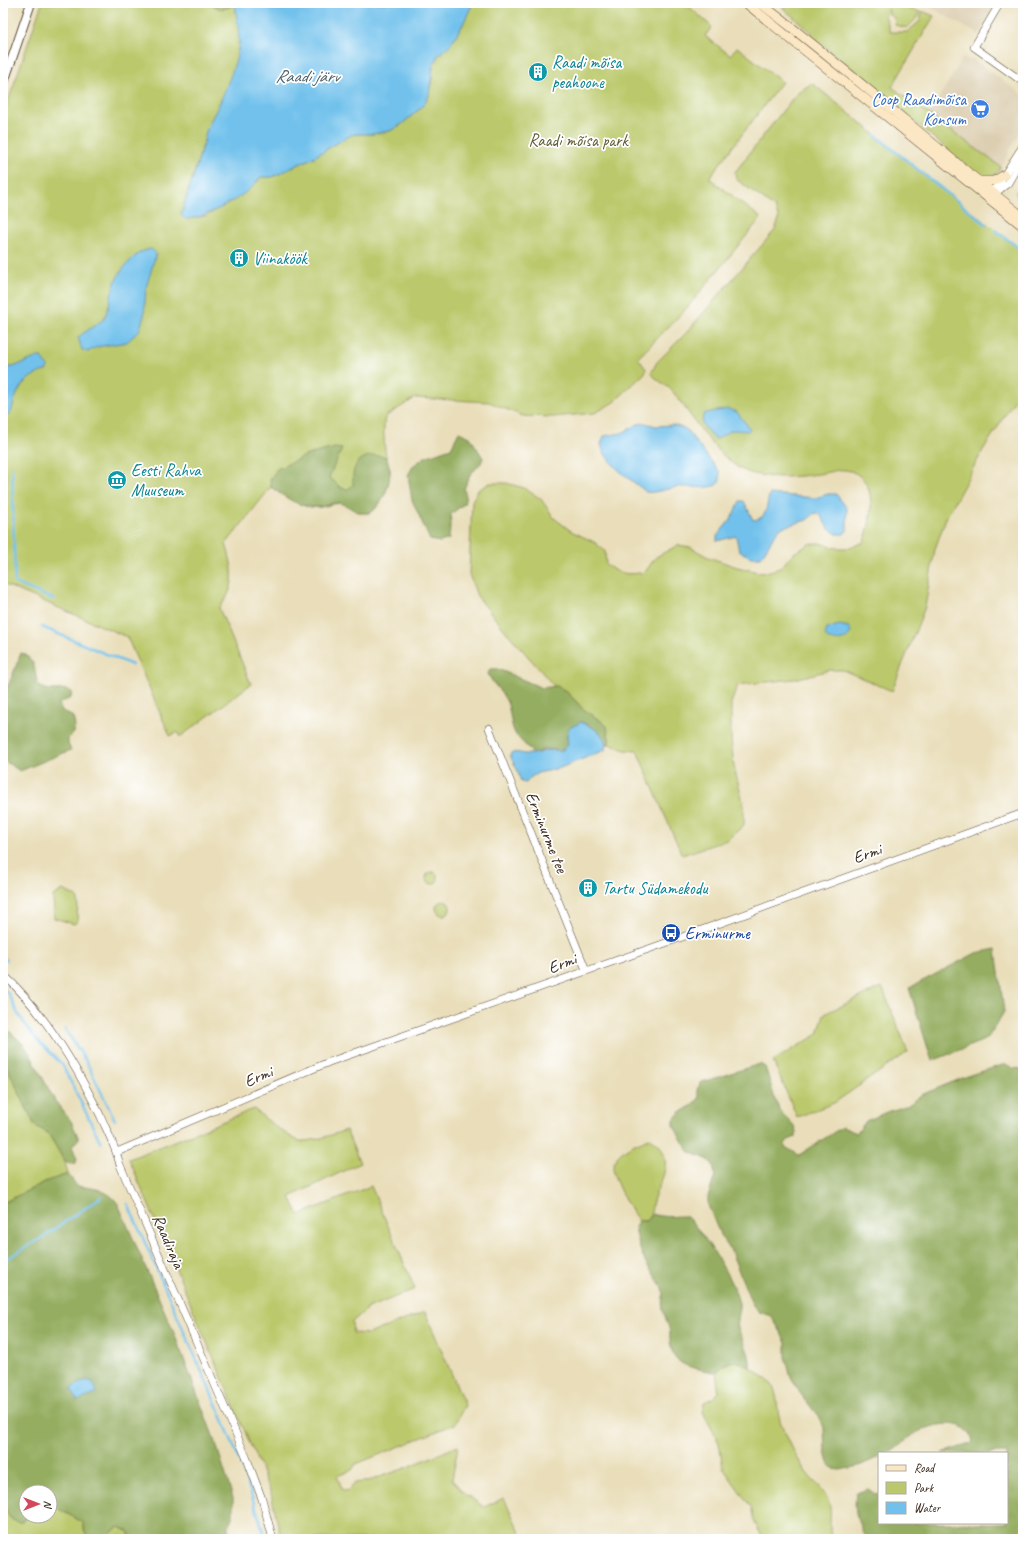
<svg xmlns="http://www.w3.org/2000/svg" width="1026" height="1542" font-family="Caveat,sans-serif">
<rect width="100%" height="100%" fill="#fff"/>
<filter id="ink" filterUnits="userSpaceOnUse"><feTurbulence type="fractalNoise" baseFrequency=".025" numOctaves="2"/><feDisplacementMap in="SourceGraphic" scale="8" xChannelSelector="R" yChannelSelector="G"/><feConvolveMatrix kernelMatrix="1 2 1 2 8 2 1 2 1" color-interpolation-filters="sRGB"/></filter>
<filter id="wash" filterUnits="userSpaceOnUse"><feTurbulence type="fractalNoise" baseFrequency=".012" numOctaves="4" result="noise"/><feDisplacementMap in="SourceGraphic" scale="16" xChannelSelector="R" yChannelSelector="G"/><feGaussianBlur stdDeviation="0.9" result="paint"/><feColorMatrix in="noise" values="0 0 0 0 0 0 0 0 0 0 0 0 0 0 0 0 0 1.4 0 .05"/><feComposite in="paint" operator="in"/></filter>
<g filter="url(#wash)">
<rect width="100%" height="100%" fill="#e9deb9"/>
<!-- built -->
<g fill="#dccfb1">
<path d="M923,3H997L979,35Z"/>
<path d="M963,57L970,61L972,58L1023,95V127L1001,167L929,114Z"/>
</g>
<!-- green -->
<g fill="#bbc96c" stroke="#7b7a45">
<path d="M42,3H209C220,10 224,9 235,4C237,17 240,30 239,44C237,65 226,89 218,108C212,121 205,128 204,142L182,211L181,215L188,219L206,216L238,197L255,184L261,177H272L281,173L314,157L347,137L355,134H372L390,131L402,124L423,106L432,81L433,64L437,56L450,45L462,26L473,3H685L712,27L705,36L730,55L737,47L782,82L709,178L761,218L687,308L638,358L646,369L645,373L614,402L595,413L553,417L523,416L489,402L415,398L385,417C383,429 384,444 386,456C386,461 390,466 390,471C390,481 380,511 369,513C358,515 353,505 344,504C335,502 329,506 321,507C301,510 287,497 271,487L226,544C234,570 237,587 219,608L251,684L180,737L178,732L170,736L127,637L3,584V116Z"/>
<path d="M777,3H895L920,12L918,17L907,28L895,25L894,18L889,14V9L885,15L890,32H907L920,21L922,11L934,16L892,87L1001,167C995,177 990,180 979,176L811,35V32Z"/>
<path d="M812,83L938,186L1023,251V387L983,450L946,518L935,549L925,607L892,691L843,670H830L795,679L738,685L731,703V738L734,767L744,806V825L727,840L682,855L637,751L625,750L609,744L610,739L601,721L583,709L566,691L554,686L503,628L477,596L469,574L472,501L478,490L490,483H506L524,488L541,499L554,518L571,531L594,542L605,551L606,564C618,575 629,575 645,572L656,557L678,545L690,547L708,557L737,567L763,573L780,568L794,553L809,544L819,543L836,548H850L864,542C872,520 880,476 846,470C838,469 827,473 818,474C798,477 763,480 743,470C715,456 692,415 672,391C666,384 657,381 651,373L657,362L686,333L775,230L779,219L775,208L736,179L735,172L796,94Z"/>
<path d="M1016,191L1023,192V207L1019,204Z"/>
<circle cx="432" cy="878" r="6"/>
<path d="M63,890L75,896L78,899L77,922L74,924L54,918L53,896Z"/>
<circle cx="443" cy="908" r="7"/>
<path d="M882,987L908,1052L834,1103L797,1117L773,1061L818,1034L824,1014Z"/>
<path d="M3,1065L8,1069L35,1126L48,1133L65,1162L68,1174L47,1181L3,1203Z"/>
<path d="M254,1109C262,1116 290,1139 300,1141C313,1142 334,1134 346,1130L360,1163L290,1197L299,1215L371,1186L415,1289L368,1308L352,1322L353,1333L368,1334L425,1312L465,1405L455,1424L356,1464L352,1470L337,1476L343,1491L349,1490L355,1483L368,1481L403,1469L458,1446L452,1480L465,1494L484,1507L504,1498L523,1539H281L271,1493L129,1159Z"/>
<path d="M649,1138C661,1142 667,1155 665,1168C664,1178 657,1189 654,1198C650,1208 654,1212 646,1221H639C631,1211 608,1175 614,1162C620,1149 637,1143 649,1138Z"/>
<path d="M734,1360C744,1362 766,1377 772,1385C779,1395 776,1413 782,1426C789,1440 795,1456 804,1469C810,1480 824,1487 828,1500C833,1512 828,1524 831,1536L836,1539H763L754,1521L751,1507L723,1468L719,1443L703,1412L704,1402L713,1398L719,1392L716,1373L722,1366Z"/>
<path d="M50,1504L84,1523C84,1530 84,1535 90,1539H3V1507L10,1518L22,1522L27,1516H50Z"/>
<path d="M119,1527L128,1531L131,1539H104C110,1536 112,1530 119,1527Z"/>
</g>
<!-- forest -->
<g fill="#94ad60" stroke="#686c3f">
<path d="M209,3H235C226,11 219,10 209,3Z"/>
<path d="M459,432L470,437L483,458L481,463L470,475L464,489L466,496L464,504L451,514L449,539L440,542L430,540L412,500L408,475L414,465L425,457L451,448Z"/>
<path d="M335,448L342,449L329,477L341,488L348,489L353,485C351,461 363,452 386,457C387,461 390,467 390,471C390,487 380,515 362,513C352,511 347,503 336,503C330,503 325,507 319,507C300,508 286,498 271,487L270,480L277,469L307,455Z"/>
<path d="M21,653L25,654C27,657 32,660 33,664C37,671 34,682 41,687C50,694 63,686 72,692L71,698L59,703L61,710L73,717L75,726L74,733L68,738V744L71,750L20,771L3,760V692L9,684Z"/>
<path d="M490,669H498L542,688L557,686L566,691L583,709L601,721L607,726L609,744L606,746C601,731 594,727 581,722L567,736L568,745L561,751L546,749L533,754C528,746 521,742 516,735C510,725 511,713 507,702C502,691 493,685 488,674Z"/>
<path d="M996,949L1004,1012L987,1039L932,1061L909,988L976,953Z"/>
<path d="M3,1025L24,1045L30,1054L55,1101L71,1121L79,1139L72,1146L77,1159L75,1163L70,1164L65,1162L48,1133L35,1126L8,1069L3,1065Z"/>
<path d="M760,1064L765,1067C770,1081 773,1096 779,1109C785,1120 798,1122 796,1137L788,1140L785,1144V1147L799,1155L842,1127L857,1133L866,1121L889,1111L907,1106L921,1095L970,1075L1006,1064L1012,1068L1023,1069V1539H866C858,1523 853,1511 856,1493L868,1489L875,1494L879,1493V1523H1007V1453H942L973,1443C969,1414 928,1424 911,1436C905,1440 900,1446 894,1450C889,1454 884,1453 879,1453V1457L859,1466L840,1470L833,1469L828,1463L825,1452L824,1428L818,1416L800,1393L791,1377L786,1360V1343L781,1332L771,1316L759,1312L752,1304L730,1249L721,1237L708,1205V1197L715,1175L713,1165L709,1160L688,1151L674,1126V1119L679,1113L693,1105L699,1098L697,1089L702,1082Z"/>
<path d="M68,1174L77,1186C93,1188 108,1189 118,1204L174,1333L216,1444L233,1498V1515L228,1527L229,1539H131L128,1531L119,1527C112,1530 112,1534 107,1538C104,1540 101,1539 97,1539C85,1539 84,1534 84,1523L50,1504V1492H26L27,1516L22,1522C11,1523 8,1515 3,1507V1203L47,1181Z"/>
<path d="M652,1214C663,1218 674,1216 686,1216C705,1234 732,1278 739,1303C740,1309 736,1317 737,1324C740,1338 752,1353 750,1367C735,1358 727,1360 716,1373C698,1367 676,1370 671,1347C669,1340 671,1332 668,1325C664,1313 660,1306 664,1293C660,1281 652,1273 646,1263C640,1252 637,1239 635,1227L639,1221H646Z"/>
</g>
<!-- water -->
<g fill="#71c1ec" stroke="#567685">
<path d="M235,3H473L462,26L450,45L437,56V60L433,65L429,96L423,106L402,124L390,131L372,134H355L347,137L314,157L281,173L272,177H261C258,179 257,182 255,184C242,198 203,220 185,219L181,215L204,142C205,127 214,116 220,102C227,85 237,63 239,43C239,29 236,16 235,3Z"/>
<path d="M152,249L156,254L146,288L144,316L139,331L127,342L97,347L88,352L82,350L78,337L104,319C114,296 109,283 128,263C136,255 141,250 152,249Z"/>
<path d="M38,357H42L48,367L47,370C22,378 17,389 11,413L3,416V367H13Z"/>
<path d="M728,409L737,412L750,429L748,431L732,430L717,439L712,437L702,424L703,415L706,413Z"/>
<path d="M638,424L645,423L656,426L673,425L686,429L719,471C721,477 721,482 716,485C706,490 689,486 678,487C669,488 653,494 646,492C631,479 606,465 601,444L604,436L622,433Z"/>
<path d="M770,494L815,498L828,494H836L847,508V531L844,534H837L828,528L820,514L815,513L807,520L783,527L778,530L761,557H751L739,551L736,536L717,541V536L731,519L740,501H744L753,520C770,518 765,504 770,494Z"/>
<path d="M839,625L849,627L851,632C846,642 836,642 827,638L825,636L827,629Z"/>
<path d="M581,722C593,727 608,734 605,750L560,768L538,773L531,777L526,783L521,782L517,769L510,756L511,753C518,751 523,755 530,754C544,753 545,748 561,751L568,745L567,736L569,728Z"/>
<path d="M86,1380L93,1382L97,1392L96,1394L77,1401L71,1388Z"/>
</g>
<g fill="none" stroke-linecap="round" stroke-linejoin="round">
<!-- stream -->
<g stroke="#71c1ec" stroke-width="2.5">
<path d="M875,135L987,225"/>
<path d="M995,230L1023,251"/>
<path d="M12,467L15,583L53,599"/>
<path d="M42,627L132,665"/>
<path d="M3,957L6,960"/>
<path d="M3,988L8,993L18,1014L36,1039L62,1064L101,1143"/>
<path d="M65,1029L86,1061L115,1120"/>
<path d="M128,1204L224,1422L243,1469L266,1539"/>
<path d="M3,1261L43,1237L101,1197"/>
</g>
</g>
</g>
<g filter="url(#ink)">
<g fill="none" stroke-linecap="round" stroke-linejoin="round">
<defs>
<g id="minor">
<path d="M1000,3L974,47L1023,82"/>
<path d="M994,194L996,188L1023,146"/>
<path d="M994,194L1008,183L1023,157"/>
<path d="M489,728L586,970"/>
<path d="M3,974C45,1013 76,1065 101,1117C108,1133 116,1148 120,1165L247,1459L262,1499L273,1539"/>
<path d="M117,1152L329,1062L674,940L1023,813"/>
</g>
<path id="tertiary" d="M3,85L31,3"/>
<g id="secondary">
<path d="M746,3L1023,226"/>
<path d="M760,3C850,71 934,147 1023,217"/>
<path d="M978,181H994L1004,175"/>
</g>
</defs>
<!-- minor casing -->
<use href="#minor" stroke="#554535" stroke-width="8"/>
<!-- tertiary casing -->
<use href="#tertiary" stroke="#554535" stroke-width="10"/>
<!-- secondary casing -->
<use href="#secondary" stroke="#554535" stroke-width="10"/>
<!-- minor -->
<use href="#minor" stroke="#fff" stroke-width="7"/>
<!-- tertiary -->
<use href="#tertiary" stroke="#fff" stroke-width="8"/>
<!-- secondary -->
<use href="#secondary" stroke="#fbe7c3" stroke-width="9"/>
</g>
</g>
<!-- icons -->
<defs>
<symbol id="building-disc" viewBox="-11 -11 22 22"><circle r="9.5" fill="#0f9aa8" stroke="#fff"/><path d="M-4-6H4V6H1V3H-1V6H-4ZM-2.5-4.3h1.7v1.8h-1.7ZM.8-4.3h1.7v1.8H.8ZM-2.5-1h1.7V.8h-1.7ZM.8-1h1.7V.8H.8Z" fill="#fff"/></symbol>
<symbol id="supermarket-disc" viewBox="-11 -11 22 22"><circle r="9.5" fill="#3f7fe0" stroke="#fff"/><path d="M-6-5.5h2.5l.6 2H6L4.5 2H-2.5L-4.4-4H-6ZM-1.5 3.2a1.3 1.3 0 1 0 .1 0ZM3 3.2a1.3 1.3 0 1 0 .1 0Z" fill="#fff"/></symbol>
<symbol id="museum-disc" viewBox="-11 -11 22 22"><circle r="9.5" fill="#0f9aa8" stroke="#fff"/><path d="M0-6L6-3V-2H-6V-3ZM-5-1h2V3h-2ZM-1-1h2V3h-2ZM3-1h2V3H3ZM-6 4H6V6H-6Z" fill="#fff"/></symbol>
<symbol id="bus-disc" viewBox="-11 -11 22 22"><circle r="9.5" fill="#1a4fb4" stroke="#fff"/><path d="M-5-6H5V4H4V6H2V4H-2V6H-4V4H-5ZM-3.5-4V0h7V-4ZM-3.5 1.2v1.5H-2V1.2ZM2 1.2v1.5H3.5V1.2Z" fill="#fff"/></symbol>
</defs>
<g fill-rule="evenodd">
<use href="#building-disc" x="527" y="61" width="22" height="22"/>
<use href="#supermarket-disc" x="969" y="98" width="22" height="22"/>
<use href="#building-disc" x="228" y="247" width="22" height="22"/>
<use href="#museum-disc" x="106" y="469" width="22" height="22"/>
<use href="#building-disc" x="577" y="877" width="22" height="22"/>
<use href="#bus-disc" x="660" y="922" width="22" height="22"/>
</g>
<g text-anchor="middle" stroke-width="3.5" stroke-linejoin="round" paint-order="stroke">
<!-- culture labels -->
<g font-size="17" fill="#0d838f" stroke="#fff" text-anchor="start">
<text x="552" y="68">Raadi mõisa<tspan x="552" dy="20">peahoone</tspan></text>
<text x="253" y="264">Viinaköök</text>
<text x="131" y="476">Eesti Rahva<tspan x="131" dy="20">Muuseum</tspan></text>
<text x="602" y="894">Tartu Südamekodu</text>
</g>
<!-- shop labels -->
<g font-size="17" fill="#366cbe" stroke="#fff" text-anchor="end">
<text x="966" y="105">Coop Raadimõisa<tspan x="966" dy="20">Konsum</tspan></text>
</g>
<!-- park labels -->
<g font-size="17" fill="#615a35" stroke="#fff">
<text x="578" y="146">Raadi mõisa park</text>
</g>
<!-- street labels -->
<g font-size="17" fill="#3b2a1e" stroke="#fff">
<text transform="translate(547 832) rotate(68)" y="6">Erminurme tee</text>
<text transform="translate(867 853) rotate(-20)" y="6">Ermi</text>
<text transform="translate(562 963) rotate(-21)" y="6">Ermi</text>
<text transform="translate(258 1076) rotate(-23)" y="6">Ermi</text>
<text transform="translate(169 1241) rotate(67)" y="6">Raadiraja</text>
</g>
<!-- transit labels -->
<g font-size="17" fill="#164399" stroke="#fff" text-anchor="start">
<text x="685" y="939">Erminurme</text>
</g>
<!-- water labels -->
<g font-size="18" font-style="italic" fill="#4e5f66" stroke="#fff">
<text x="307" y="82">Raadi järv</text>
</g>
</g>
<!-- margin -->
<rect width="1026" height="1542" fill="none" stroke="#fff" stroke-width="16"/>
<!-- legend -->
<rect x="878" y="1452" width="130" height="72" fill="#ffffff" stroke="#b1aaa5"/>
<rect x="886" y="1465" width="20" height="6" fill="#fbe7c3" stroke="#b1aaa5"/>
<text x="914" y="1472" font-size="12" fill="#3b2a1e">Road</text>
<rect x="886" y="1482" width="20" height="12" fill="#bbc96c" stroke="#b1aaa5"/>
<text x="914" y="1492" font-size="12" fill="#3b2a1e">Park</text>
<rect x="886" y="1502" width="20" height="12" fill="#71c1ec" stroke="#b1aaa5"/>
<text x="914" y="1512" font-size="12" fill="#3b2a1e">Water</text>
<!-- north arrow -->
<g transform="translate(38 1504) rotate(90)"><circle r="19" fill="#ffffff" stroke="#b1aaa5"/>
<path d="M0-3L7 15L0 10L-7 15Z" fill="#d1495b"/>
<text y="-6" font-size="11" font-weight="bold" text-anchor="middle" fill="#3b2a1e">N</text>
</g>
</svg>
